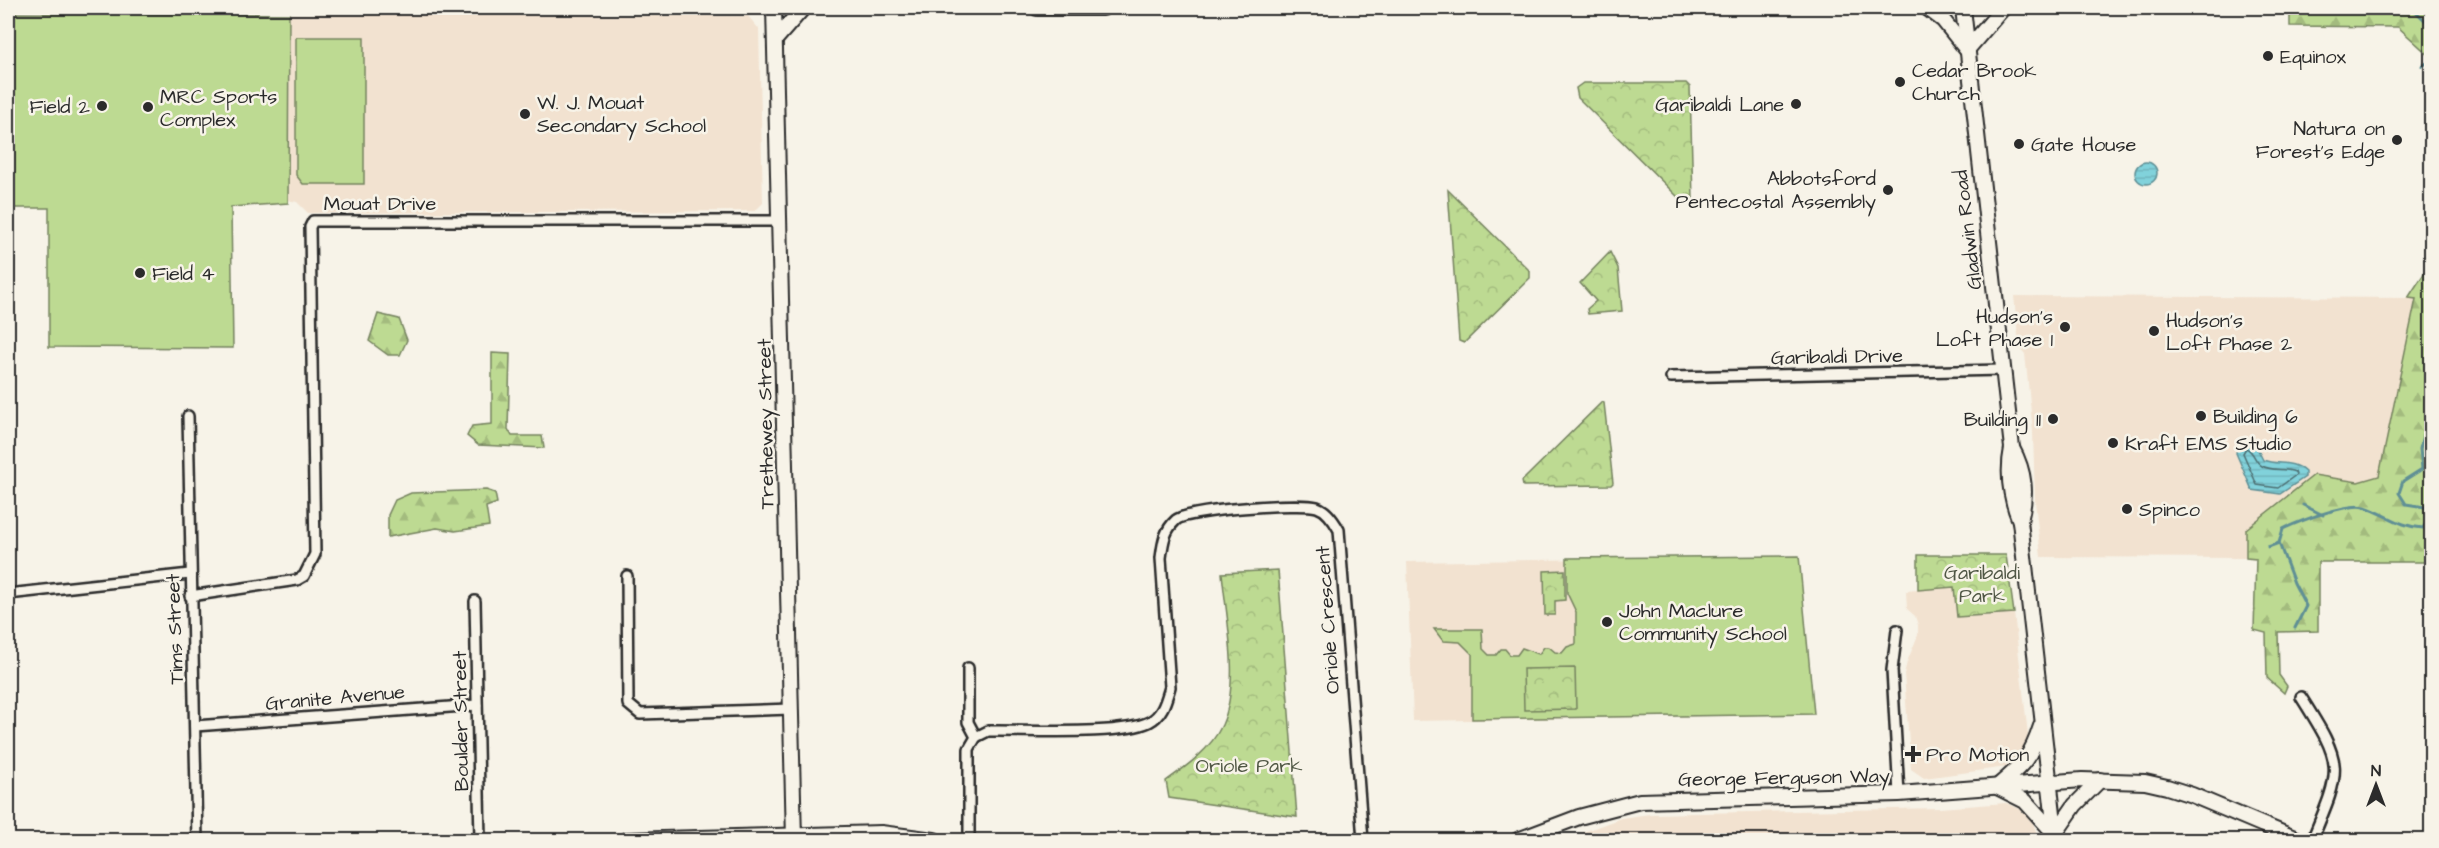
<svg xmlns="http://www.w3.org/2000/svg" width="2439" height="848" font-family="'Architects Daughter',sans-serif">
<defs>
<pattern id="forest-firs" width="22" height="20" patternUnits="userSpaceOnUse" patternTransform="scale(1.5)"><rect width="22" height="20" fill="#bdda92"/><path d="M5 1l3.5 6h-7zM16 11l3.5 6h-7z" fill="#a3bb7e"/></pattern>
<pattern id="park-crowns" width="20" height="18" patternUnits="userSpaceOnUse" patternTransform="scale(1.5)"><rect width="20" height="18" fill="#bdda92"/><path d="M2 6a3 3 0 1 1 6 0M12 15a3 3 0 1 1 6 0" fill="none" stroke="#a3bb7e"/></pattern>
<pattern id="water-rules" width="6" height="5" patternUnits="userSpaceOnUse" patternTransform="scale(1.5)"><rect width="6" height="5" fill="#81d2db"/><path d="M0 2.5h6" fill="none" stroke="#70b4bc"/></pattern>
</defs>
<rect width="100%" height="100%" fill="#f7f3e8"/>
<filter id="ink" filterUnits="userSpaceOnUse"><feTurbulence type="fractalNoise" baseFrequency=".0167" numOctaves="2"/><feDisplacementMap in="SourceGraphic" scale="12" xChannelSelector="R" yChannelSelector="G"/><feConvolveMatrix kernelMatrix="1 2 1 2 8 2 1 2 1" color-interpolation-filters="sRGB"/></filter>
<g filter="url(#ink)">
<!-- built -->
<g fill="#f2e2d0">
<path d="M289,14L748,16L759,29L763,203L755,211L308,213L297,202L288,200Z"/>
<path d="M2014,296L2416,298L2379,476L2358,482L2314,475L2246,529V558L2041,557L2035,501L2033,432L2025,354L2019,347Z"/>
<path d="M1799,556L1814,714L1413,721L1407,562Z"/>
<path d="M1954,587L1958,617L2014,613L2028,735L2021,754L2007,767L1924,778L1911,769L1904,674L1907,662L1918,635V625L1915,616L1907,609L1906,591Z"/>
<path d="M2006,803L2020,809L2033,823L2039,840H1562L1621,818L1650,814L1940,808Z"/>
</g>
<!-- grass -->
<g fill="#bdda92" stroke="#74825e" stroke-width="1.5">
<path d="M8,13L289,14L288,203L231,207L233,348L49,347V208H8Z"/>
<path d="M296,37H364V184H303L296,175Z"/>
<path d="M1799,556L1814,714L1472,719V654L1460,642L1443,641L1434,629H1482L1483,649L1489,655H1496L1501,649H1505L1510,655H1517L1522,648L1539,654L1544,647H1549L1555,652L1562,653L1567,647L1576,644V612L1567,593V558Z"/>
</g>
<!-- forest -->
<g fill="url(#forest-firs)" stroke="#74825e" stroke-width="1.5">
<path d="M2290,8H2431V57L2398,27L2290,26Z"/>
<path d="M2431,263V562H2318V631L2278,632L2279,675L2287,686L2284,693L2267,678L2266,633L2254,630L2256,559L2246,558V529L2314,475L2358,482L2379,476L2416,299L2408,298Z"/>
<path d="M378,314L399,319L407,340L400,355H388L369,341Z"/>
<path d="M492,353L510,354L508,429L512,436H542L544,448L478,445L467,436L472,426L492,424Z"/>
<path d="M486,490L495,493L497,503L486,507L489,526L455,531L437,528L388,537V515L395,500L411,493Z"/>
</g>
<!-- park -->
<g fill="url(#park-crowns)" stroke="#74825e" stroke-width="1.5">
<path d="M1583,83H1686L1690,87L1693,200L1690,202L1679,198L1578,98L1576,88Z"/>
<path d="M1448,190L1530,271V278L1464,343L1459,341Z"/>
<path d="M1610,252L1618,268L1622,311L1588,314L1587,309L1596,301L1580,283Z"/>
<path d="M1602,402L1604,403L1613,483L1611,485L1523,486L1522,481Z"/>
<path d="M1918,555H2006L2014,613L1957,617L1954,587L1918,590Z"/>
<path d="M1278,570L1297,817L1169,798L1166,781C1187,766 1211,749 1222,725C1241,684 1226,617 1222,573Z"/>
<path d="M1565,570V600L1555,601V615H1545L1544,571Z"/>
<path d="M1575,668L1576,709L1524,710L1523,669Z"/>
</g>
<!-- water -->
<g fill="url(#water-rules)" stroke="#5f8f95" stroke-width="1.5">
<circle cx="2146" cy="173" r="11"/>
<path d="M2245,441L2256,446L2263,460C2279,466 2291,459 2305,472V477L2280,494L2252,490L2236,453L2239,444Z"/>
</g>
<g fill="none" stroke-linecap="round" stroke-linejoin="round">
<!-- shore -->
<path stroke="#4d6e71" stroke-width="1.5" d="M2246,448C2255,452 2254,462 2262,466C2274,472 2283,467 2295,472L2296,475L2278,488L2257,485L2243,453Z"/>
<!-- stream -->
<g stroke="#5f8f95" stroke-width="3">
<path d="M2412,8L2432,27"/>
<path d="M2422,66L2432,60"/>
<path d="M2303,505L2323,515"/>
<path d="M2268,547L2279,543"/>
<path d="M2295,628L2306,606L2294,583L2279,543L2283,529C2300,521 2349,502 2365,507C2386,514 2400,527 2423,528L2430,517L2425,507L2406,504L2399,493L2403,481L2422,469L2420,449L2432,393"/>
</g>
<defs>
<g id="street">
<path d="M1671,377L2003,370"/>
<path d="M188,416L197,840"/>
<path d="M627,576L628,704L640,714L791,709"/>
<path d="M8,594L190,574"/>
<path d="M190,596L297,580L304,576L315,554L310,227L313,221H778"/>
<path d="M475,601L480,840"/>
<path d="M1897,630L1892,670L1899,794"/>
<path d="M968,668V722L976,737L969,749V840"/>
<path d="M2301,697C2344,765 2343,767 2312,840"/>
<path d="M195,726L477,705"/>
<path d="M976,737L988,731C1025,730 1120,736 1149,722C1163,715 1166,700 1170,687L1161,558C1163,543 1164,531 1176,520C1186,510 1301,502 1317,507C1327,510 1334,521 1339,530L1363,840"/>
</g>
<g id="secondary">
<path d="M774,8L794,840"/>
<path d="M1037,8H1103"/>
<path d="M1927,8L1943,20L1966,49"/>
<path d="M1963,8L2012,448C2007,473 2010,497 2020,521L2056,840"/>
<path d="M775,40L803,8"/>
<path d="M1967,50L2003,8"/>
<path d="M2012,448C2025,472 2027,494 2020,521"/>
<path d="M1998,786C2023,765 2031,757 2041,726"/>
<path d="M1997,787L2025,801L2055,834"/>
<path d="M2055,834L2075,805L2100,780"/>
<path d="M626,840L881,833L934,840"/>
<path d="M1518,840L1579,817L1640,801L1899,794L2082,780L2145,782L2167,787L2192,795L2299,840"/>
</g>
</defs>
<!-- street casing -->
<use href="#street" stroke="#2b2b2b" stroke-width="14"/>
<!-- secondary casing -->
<use href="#secondary" stroke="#2b2b2b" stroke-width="18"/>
<!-- street -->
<use href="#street" stroke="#f7f3e8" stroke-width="9"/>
<!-- secondary -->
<use href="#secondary" stroke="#f7f3e8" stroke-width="14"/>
</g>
</g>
<!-- markers -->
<g fill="#2b2b2b" stroke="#f7f3e8" stroke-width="2">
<circle cx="2268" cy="56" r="6"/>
<circle cx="1900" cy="82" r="6"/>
<circle cx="1796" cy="104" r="6"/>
<circle cx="102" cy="106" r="6"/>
<circle cx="148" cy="107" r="6"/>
<circle cx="525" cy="114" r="6"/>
<circle cx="2397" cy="140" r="6"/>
<circle cx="2019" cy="144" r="6"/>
<circle cx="1888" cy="190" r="6"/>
<circle cx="140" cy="273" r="6"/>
<circle cx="2065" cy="327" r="6"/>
<circle cx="2154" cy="331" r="6"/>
<circle cx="2201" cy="416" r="6"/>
<circle cx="2053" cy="419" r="6"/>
<circle cx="2113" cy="443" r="6"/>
<circle cx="2127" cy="509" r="6"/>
<circle cx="1607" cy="622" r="6"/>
<path d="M1910 745h6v6h6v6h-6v6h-6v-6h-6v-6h6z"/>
</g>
<g text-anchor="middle" stroke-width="5" stroke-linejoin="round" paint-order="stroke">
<!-- poi labels -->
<g font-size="20" fill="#2b2b2b" stroke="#f7f3e8" text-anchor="start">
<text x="2280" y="63">Equinox</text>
<text x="1912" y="77">Cedar Brook<tspan x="1912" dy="23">Church</tspan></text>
<text x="160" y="103">MRC Sports<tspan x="160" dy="23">Complex</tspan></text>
<text x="537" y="109">W. J. Mouat<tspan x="537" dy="23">Secondary School</tspan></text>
<text x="1784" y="111" text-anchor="end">Garibaldi Lane</text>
<text x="90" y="113" text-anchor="end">Field 2</text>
<text x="2385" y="135" text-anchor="end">Natura on<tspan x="2385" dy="23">Forest's Edge</tspan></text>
<text x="2031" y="151">Gate House</text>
<text x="1876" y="185" text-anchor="end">Abbotsford<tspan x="1876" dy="23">Pentecostal Assembly</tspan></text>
<text x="152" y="280">Field 4</text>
<text x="2053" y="323" text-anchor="end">Hudson's<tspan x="2053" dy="23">Loft Phase 1</tspan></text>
<text x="2166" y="327">Hudson's<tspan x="2166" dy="23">Loft Phase 2</tspan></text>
<text x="2213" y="423">Building 6</text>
<text x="2041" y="426" text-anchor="end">Building 11</text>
<text x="2125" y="450">Kraft EMS Studio</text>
<text x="2139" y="516">Spinco</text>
<text x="1619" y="617">John Maclure<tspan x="1619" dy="23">Community School</tspan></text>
<text x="1926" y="761">Pro Motion</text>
</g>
<!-- street labels -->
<g font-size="20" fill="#2b2b2b" stroke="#f7f3e8">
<text x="380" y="210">Mouat Drive</text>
<text transform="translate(1967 230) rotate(-97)" y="7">Gladwin Road</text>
<text transform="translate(1837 356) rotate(-1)" y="7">Garibaldi Drive</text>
<text transform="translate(765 424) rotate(-91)" y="7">Trethewey Street</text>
<text transform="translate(1327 620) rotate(-94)" y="7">Oriole Crescent</text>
<text transform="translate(174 629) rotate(-92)" y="7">Tims Street</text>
<text transform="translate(335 697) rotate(-5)" y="7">Granite Avenue</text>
<text transform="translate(460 721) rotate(-91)" y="7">Boulder Street</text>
<text transform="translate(1784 777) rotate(-1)" y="7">George Ferguson Way</text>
</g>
<!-- park labels -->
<g font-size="20" fill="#505745" stroke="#f7f3e8">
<text x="1982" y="579">Garibaldi<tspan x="1982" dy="23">Park</tspan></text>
<text x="1249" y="772">Oriole Park</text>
</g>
</g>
<!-- margin -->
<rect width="2439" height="848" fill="none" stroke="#f7f3e8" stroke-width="30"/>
<rect x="15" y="15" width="2409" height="818" fill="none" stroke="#2b2b2b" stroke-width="2" filter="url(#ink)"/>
<!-- north arrow -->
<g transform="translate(2376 785)" stroke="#f7f3e8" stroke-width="4.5" paint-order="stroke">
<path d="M0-4.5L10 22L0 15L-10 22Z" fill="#2b2b2b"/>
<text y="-9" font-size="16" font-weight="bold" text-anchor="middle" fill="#2b2b2b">N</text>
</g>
</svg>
